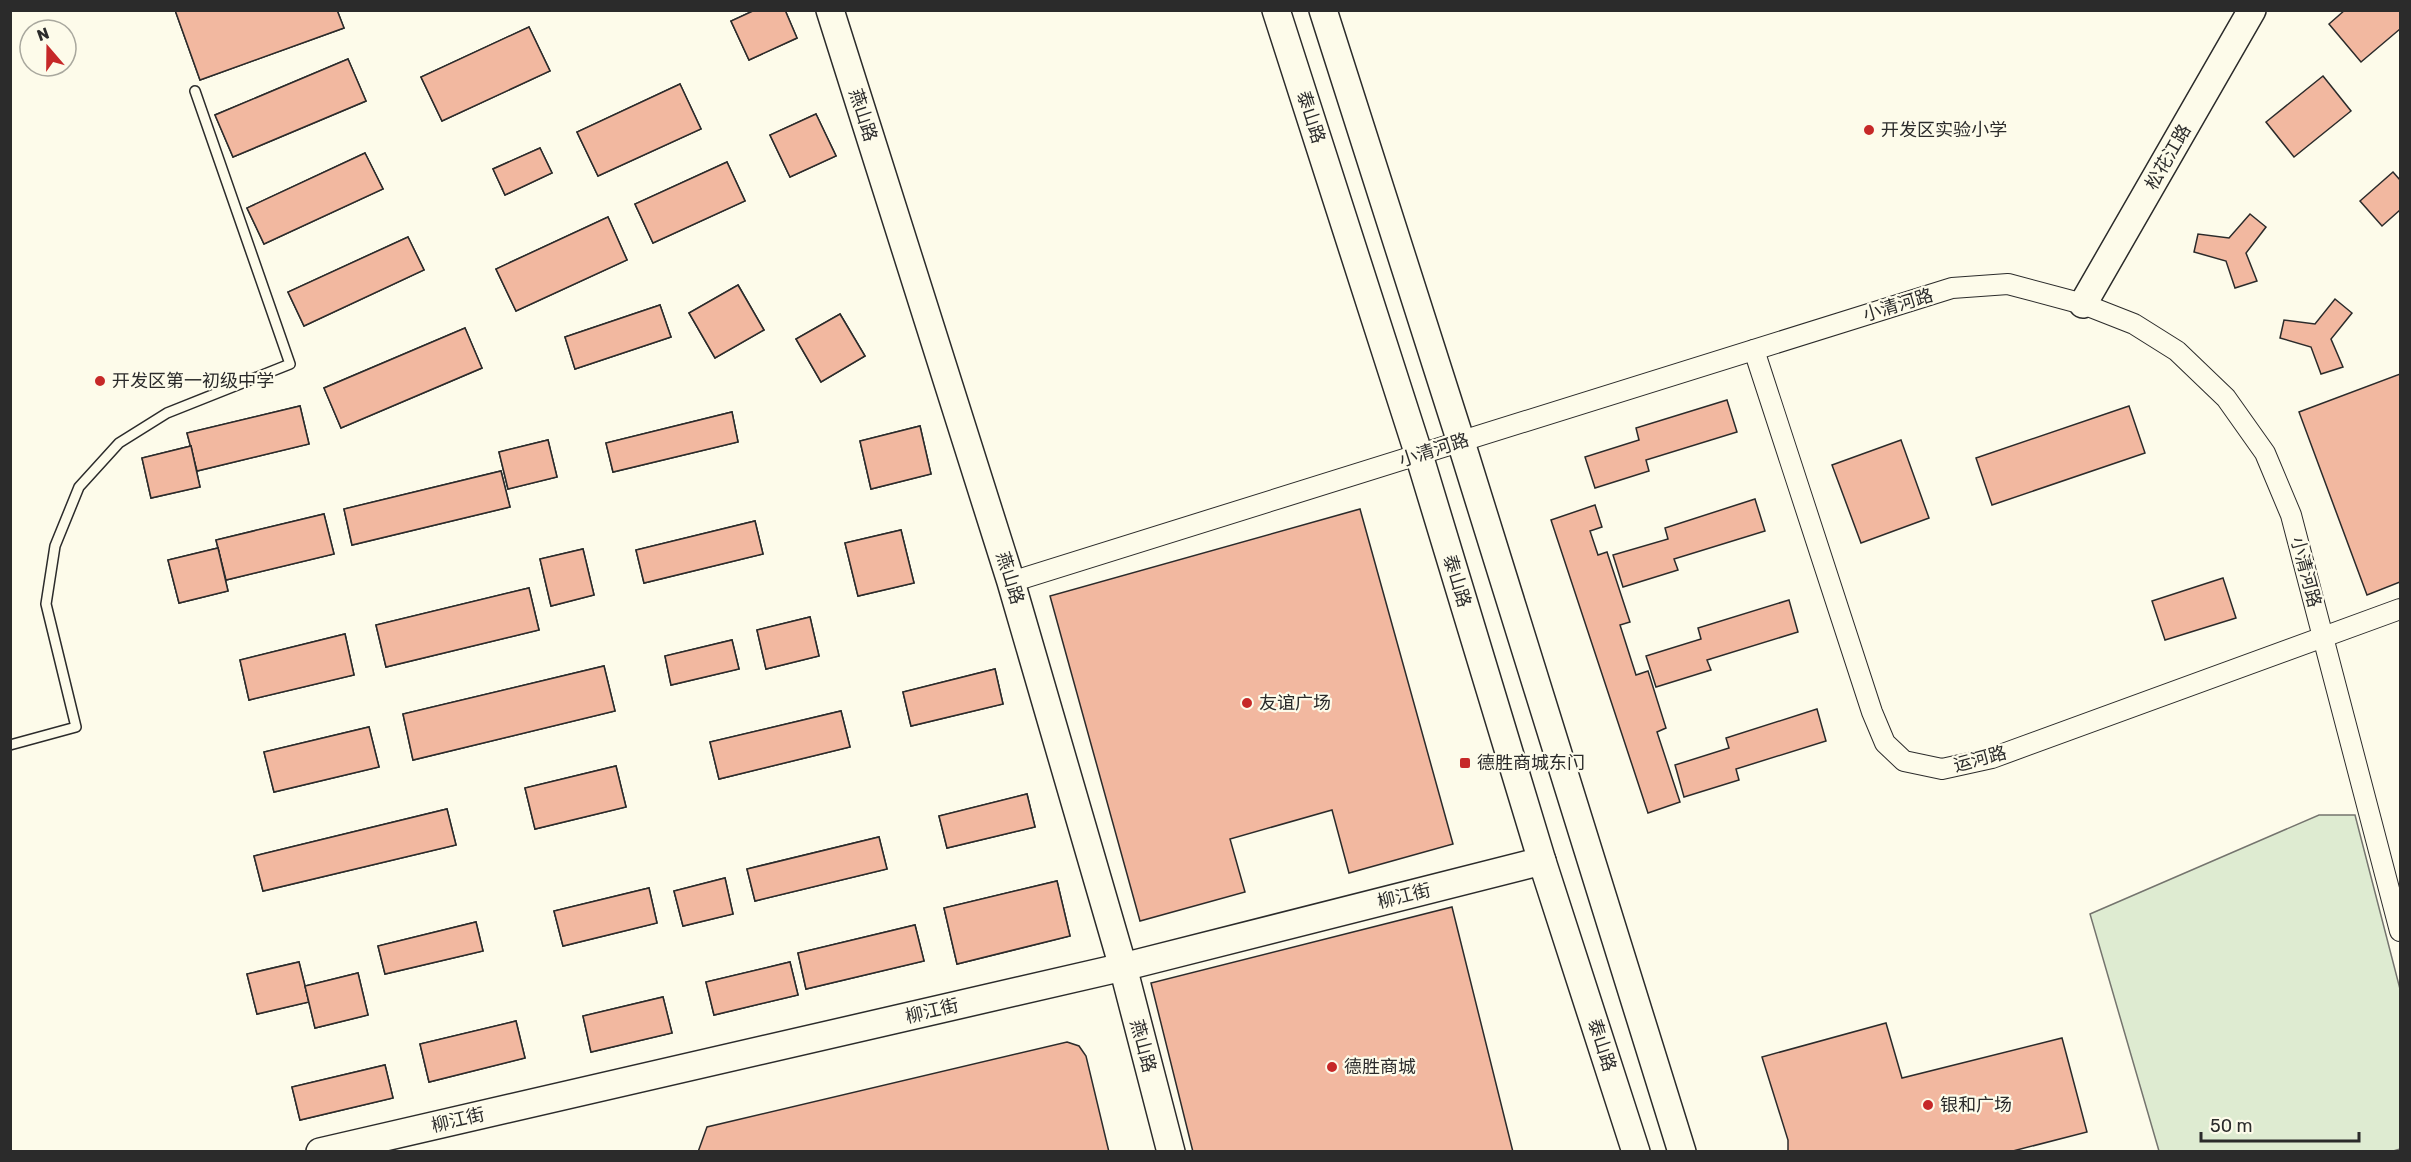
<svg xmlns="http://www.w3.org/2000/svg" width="2411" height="1162" font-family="Rubik,'Noto Sans SC',sans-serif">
<rect width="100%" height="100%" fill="#fdfbea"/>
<!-- green -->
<path fill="#deebd1" stroke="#74746e" stroke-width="1.5" d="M2319,815H2355L2400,989V1149L2390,1152L2159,1151L2090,914Z"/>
<!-- building -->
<g fill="#f2b8a0" stroke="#2b2b2b" stroke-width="1.5">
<path d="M175,10H337L344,28L200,80Z"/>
<path d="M175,10H337L344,28L200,80Z"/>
<path d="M755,10H785L797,38L749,60L731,21Z"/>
<path d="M755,10H785L797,38L749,60L731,21Z"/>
<path d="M2345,10H2400V29L2361,62L2329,24Z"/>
<path d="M529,27L550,71L442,121L421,77Z"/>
<path d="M529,27L550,71L442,121L421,77Z"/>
<path d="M348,59L366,101L233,157L215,115Z"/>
<path d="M348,59L366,101L233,157L215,115Z"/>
<path d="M2323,76L2351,111L2294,157L2266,122Z"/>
<path d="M680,84L701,129L598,176L577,132Z"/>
<path d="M680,84L701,129L598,176L577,132Z"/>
<path d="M816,114L836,156L790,177L770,135Z"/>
<path d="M816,114L836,156L790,177L770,135Z"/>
<path d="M540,148L552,173L505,195L493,169Z"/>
<path d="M540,148L552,173L505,195L493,169Z"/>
<path d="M365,153L383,189L264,244L247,208Z"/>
<path d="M365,153L383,189L264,244L247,208Z"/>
<path d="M727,162L745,201L653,243L635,204Z"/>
<path d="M727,162L745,201L653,243L635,204Z"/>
<path d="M2393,172L2400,180V210L2382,226L2360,201Z"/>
<path d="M2250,214L2266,227L2246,253L2257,281L2235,288L2226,261L2194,252L2198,234L2229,238Z"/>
<path d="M608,217L627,260L516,311L496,269Z"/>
<path d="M608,217L627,260L516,311L496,269Z"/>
<path d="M408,237L424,270L304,326L288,292Z"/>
<path d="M408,237L424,270L304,326L288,292Z"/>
<path d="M738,285L764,330L715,358L689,313Z"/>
<path d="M738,285L764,330L715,358L689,313Z"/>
<path d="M2335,299L2352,313L2331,339L2343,367L2321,374L2311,347L2280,338L2284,320L2315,324Z"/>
<path d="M660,305L671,337L575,369L565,337Z"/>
<path d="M660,305L671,337L575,369L565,337Z"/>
<path d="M840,314L865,356L821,382L796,339Z"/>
<path d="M840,314L865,356L821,382L796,339Z"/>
<path d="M465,328L482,368L341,428L324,388Z"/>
<path d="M465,328L482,368L341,428L324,388Z"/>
<path d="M2400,374V582L2367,595L2299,412Z"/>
<path d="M1727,400L1737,432L1646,460L1649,471L1595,488L1585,457L1639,440L1636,428Z"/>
<path d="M300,406L309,444L197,471L187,433Z"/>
<path d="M300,406L309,444L197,471L187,433Z"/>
<path d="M2129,406L2145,453L1992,505L1976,458Z"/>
<path d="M732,412L738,442L613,472L606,443Z"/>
<path d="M732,412L738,442L613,472L606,443Z"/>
<path d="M920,426L931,474L871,489L860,441Z"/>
<path d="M920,426L931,474L871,489L860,441Z"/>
<path d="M548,440L557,477L508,489L499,452Z"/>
<path d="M548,440L557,477L508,489L499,452Z"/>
<path d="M1901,440L1929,518L1861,543L1832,465Z"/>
<path d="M191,446L200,487L151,498L142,458Z"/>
<path d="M191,446L200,487L151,498L142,458Z"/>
<path d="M501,471L510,507L352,545L344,509Z"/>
<path d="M501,471L510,507L352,545L344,509Z"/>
<path d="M1755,499L1765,531L1674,559L1678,570L1623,587L1613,555L1668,539L1665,528Z"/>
<path d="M1595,505L1602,527L1590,531L1598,555L1607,552L1630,622L1620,625L1636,675L1648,671L1666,728L1657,732L1680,802L1648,813L1551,520Z"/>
<path d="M1360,509L1453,844L1349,873L1332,810L1230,839L1245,892L1140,921L1050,596Z"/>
<path d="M324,514L334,554L226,580L216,540Z"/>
<path d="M324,514L334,554L226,580L216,540Z"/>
<path d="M755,521L763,554L644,583L636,550Z"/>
<path d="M755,521L763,554L644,583L636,550Z"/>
<path d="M901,530L914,583L858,596L845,543Z"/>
<path d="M901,530L914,583L858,596L845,543Z"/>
<path d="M218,548L228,591L179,603L168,560Z"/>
<path d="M218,548L228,591L179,603L168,560Z"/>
<path d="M583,549L594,595L551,606L540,559Z"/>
<path d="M583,549L594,595L551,606L540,559Z"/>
<path d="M2223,578L2236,618L2165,640L2152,601Z"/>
<path d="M529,588L539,630L386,667L376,625Z"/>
<path d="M529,588L539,630L386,667L376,625Z"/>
<path d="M1789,600L1798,632L1707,660L1711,670L1656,687L1646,656L1701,639L1698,628Z"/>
<path d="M810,617L819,656L766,669L757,630Z"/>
<path d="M810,617L819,656L766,669L757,630Z"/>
<path d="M345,634L354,675L249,700L240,660Z"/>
<path d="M345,634L354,675L249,700L240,660Z"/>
<path d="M732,640L739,669L671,685L665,656Z"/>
<path d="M732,640L739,669L671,685L665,656Z"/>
<path d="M604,666L615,711L413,760L403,714Z"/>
<path d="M604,666L615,711L413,760L403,714Z"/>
<path d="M995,669L1003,704L911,726L903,692Z"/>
<path d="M995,669L1003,704L911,726L903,692Z"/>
<path d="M1817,709L1826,741L1736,769L1739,780L1684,797L1675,765L1729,748L1726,738Z"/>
<path d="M841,711L850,747L719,779L710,742Z"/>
<path d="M841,711L850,747L719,779L710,742Z"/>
<path d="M369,727L379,767L274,792L264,752Z"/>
<path d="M369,727L379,767L274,792L264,752Z"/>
<path d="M616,766L626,807L535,829L525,788Z"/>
<path d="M616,766L626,807L535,829L525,788Z"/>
<path d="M1027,794L1035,827L947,848L939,816Z"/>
<path d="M1027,794L1035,827L947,848L939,816Z"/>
<path d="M447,809L456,845L263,891L254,856Z"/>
<path d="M447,809L456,845L263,891L254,856Z"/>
<path d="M879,837L887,869L755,901L747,869Z"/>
<path d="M879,837L887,869L755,901L747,869Z"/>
<path d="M725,878L733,914L683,926L674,891Z"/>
<path d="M725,878L733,914L683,926L674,891Z"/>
<path d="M1057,881L1070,936L957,964L944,908Z"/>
<path d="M1057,881L1070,936L957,964L944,908Z"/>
<path d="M649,888L657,923L563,946L554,911Z"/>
<path d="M649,888L657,923L563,946L554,911Z"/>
<path d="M1452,907L1513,1152H1193L1151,983Z"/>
<path d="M476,922L483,951L385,974L378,946Z"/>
<path d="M476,922L483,951L385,974L378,946Z"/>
<path d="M915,925L924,961L806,989L798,953Z"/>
<path d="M915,925L924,961L806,989L798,953Z"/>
<path d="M299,962L309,1002L257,1014L247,974Z"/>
<path d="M299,962L309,1002L257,1014L247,974Z"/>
<path d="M790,962L798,995L714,1015L706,982Z"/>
<path d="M790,962L798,995L714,1015L706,982Z"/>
<path d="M358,973L368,1015L315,1028L305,986Z"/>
<path d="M358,973L368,1015L315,1028L305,986Z"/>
<path d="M663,997L672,1033L591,1052L583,1016Z"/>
<path d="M663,997L672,1033L591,1052L583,1016Z"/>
<path d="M516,1021L525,1058L429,1082L420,1044Z"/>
<path d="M516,1021L525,1058L429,1082L420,1044Z"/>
<path d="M1886,1023L1902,1078L2062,1038L2087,1132L2009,1152H1788V1140L1762,1057Z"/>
<path d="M1067,1042L1079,1046L1086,1056L1109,1152H698L707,1127Z"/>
<path d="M385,1065L393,1098L300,1120L292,1087Z"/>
<path d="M385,1065L393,1098L300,1120L292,1087Z"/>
</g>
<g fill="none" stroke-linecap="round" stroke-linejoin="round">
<defs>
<path id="lane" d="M10,745L76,727L46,604L55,546L79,487L119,443L167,413L290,364L195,91"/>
<g id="street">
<path d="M1754,350L1872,712L1885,743L1904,761L1942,769L1992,758L2400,609"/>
<path d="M1011,582L1952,288L2008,284L2083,304L2134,324L2177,351L2226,398L2265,453L2291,515L2400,931"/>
</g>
<g id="secondary">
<path d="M830,10L1011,582L1123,967L1171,1152"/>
<path d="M1276,10L1419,455L1542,861L1636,1152"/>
<path d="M1323,10L1461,442L1682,1152"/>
<path d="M2083,304L2252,10"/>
<path d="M320,1152L1123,967L1542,861"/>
</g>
</defs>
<!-- lane casing -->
<use href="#lane" stroke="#2b2b2b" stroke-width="12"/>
<!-- street casing -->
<use href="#street" stroke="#2b2b2b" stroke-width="22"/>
<!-- secondary casing -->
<use href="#secondary" stroke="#2b2b2b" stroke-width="30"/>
<!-- lane -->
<use href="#lane" stroke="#fdfbea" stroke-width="9"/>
<!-- street -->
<use href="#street" stroke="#fdfbea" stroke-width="20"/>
<!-- secondary -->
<use href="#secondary" stroke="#fdfbea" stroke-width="27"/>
</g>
<!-- markers -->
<g fill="#c62828" stroke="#fdfbea" stroke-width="2">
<circle cx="1869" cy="130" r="6"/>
<circle cx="100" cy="381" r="6"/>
<circle cx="1247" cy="703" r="6"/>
<rect x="1459" y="757" width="12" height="12" rx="3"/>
<circle cx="1332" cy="1067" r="6"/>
<circle cx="1928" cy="1105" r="6"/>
</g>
<g text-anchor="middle" stroke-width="4.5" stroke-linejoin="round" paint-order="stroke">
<!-- street labels -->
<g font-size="18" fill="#2b2b2b" stroke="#fdfbea">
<text transform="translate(863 115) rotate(72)" y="6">燕山路</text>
<text transform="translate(1311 117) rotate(72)" y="6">泰山路</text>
<text transform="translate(2168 157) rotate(-60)" y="6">松花江路</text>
<text transform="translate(1898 305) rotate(-17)" y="6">小清河路</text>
<text transform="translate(1434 450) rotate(-18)" y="6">小清河路</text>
<text transform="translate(2306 572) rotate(75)" y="6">小清河路</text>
<text transform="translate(1010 578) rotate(73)" y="6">燕山路</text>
<text transform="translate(1457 581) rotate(73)" y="6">泰山路</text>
<text transform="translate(1980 759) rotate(-15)" y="6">运河路</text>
<text transform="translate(1404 896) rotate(-14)" y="6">柳江街</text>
<text transform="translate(932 1011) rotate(-13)" y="6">柳江街</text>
<text transform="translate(1602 1045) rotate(72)" y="6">泰山路</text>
<text transform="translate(1143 1046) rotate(75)" y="6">燕山路</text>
<text transform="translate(458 1120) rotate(-13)" y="6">柳江街</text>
</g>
<!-- poi labels -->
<g font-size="18" fill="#2b2b2b" stroke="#fdfbea" text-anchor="start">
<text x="1881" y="136">开发区实验小学</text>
<text x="112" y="387">开发区第一初级中学</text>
<text x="1259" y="709">友谊广场</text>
<text x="1477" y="769">德胜商城东门</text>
<text x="1344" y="1073">德胜商城</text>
<text x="1940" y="1111">银和广场</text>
</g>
</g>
<!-- border -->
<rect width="2411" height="1162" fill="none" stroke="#2b2b2b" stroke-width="24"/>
<!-- north arrow -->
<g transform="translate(48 48) rotate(340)"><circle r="28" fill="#fdfbea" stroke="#a9a89e" stroke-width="1.5"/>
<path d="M0-4.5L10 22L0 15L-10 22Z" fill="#c62828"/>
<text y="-9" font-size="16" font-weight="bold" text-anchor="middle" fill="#2b2b2b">N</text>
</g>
<!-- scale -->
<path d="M2201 1132v9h158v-9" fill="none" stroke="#2b2b2b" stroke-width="3"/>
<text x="2210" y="1132" font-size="18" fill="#2b2b2b" stroke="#fdfbea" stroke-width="4.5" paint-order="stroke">50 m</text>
</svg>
